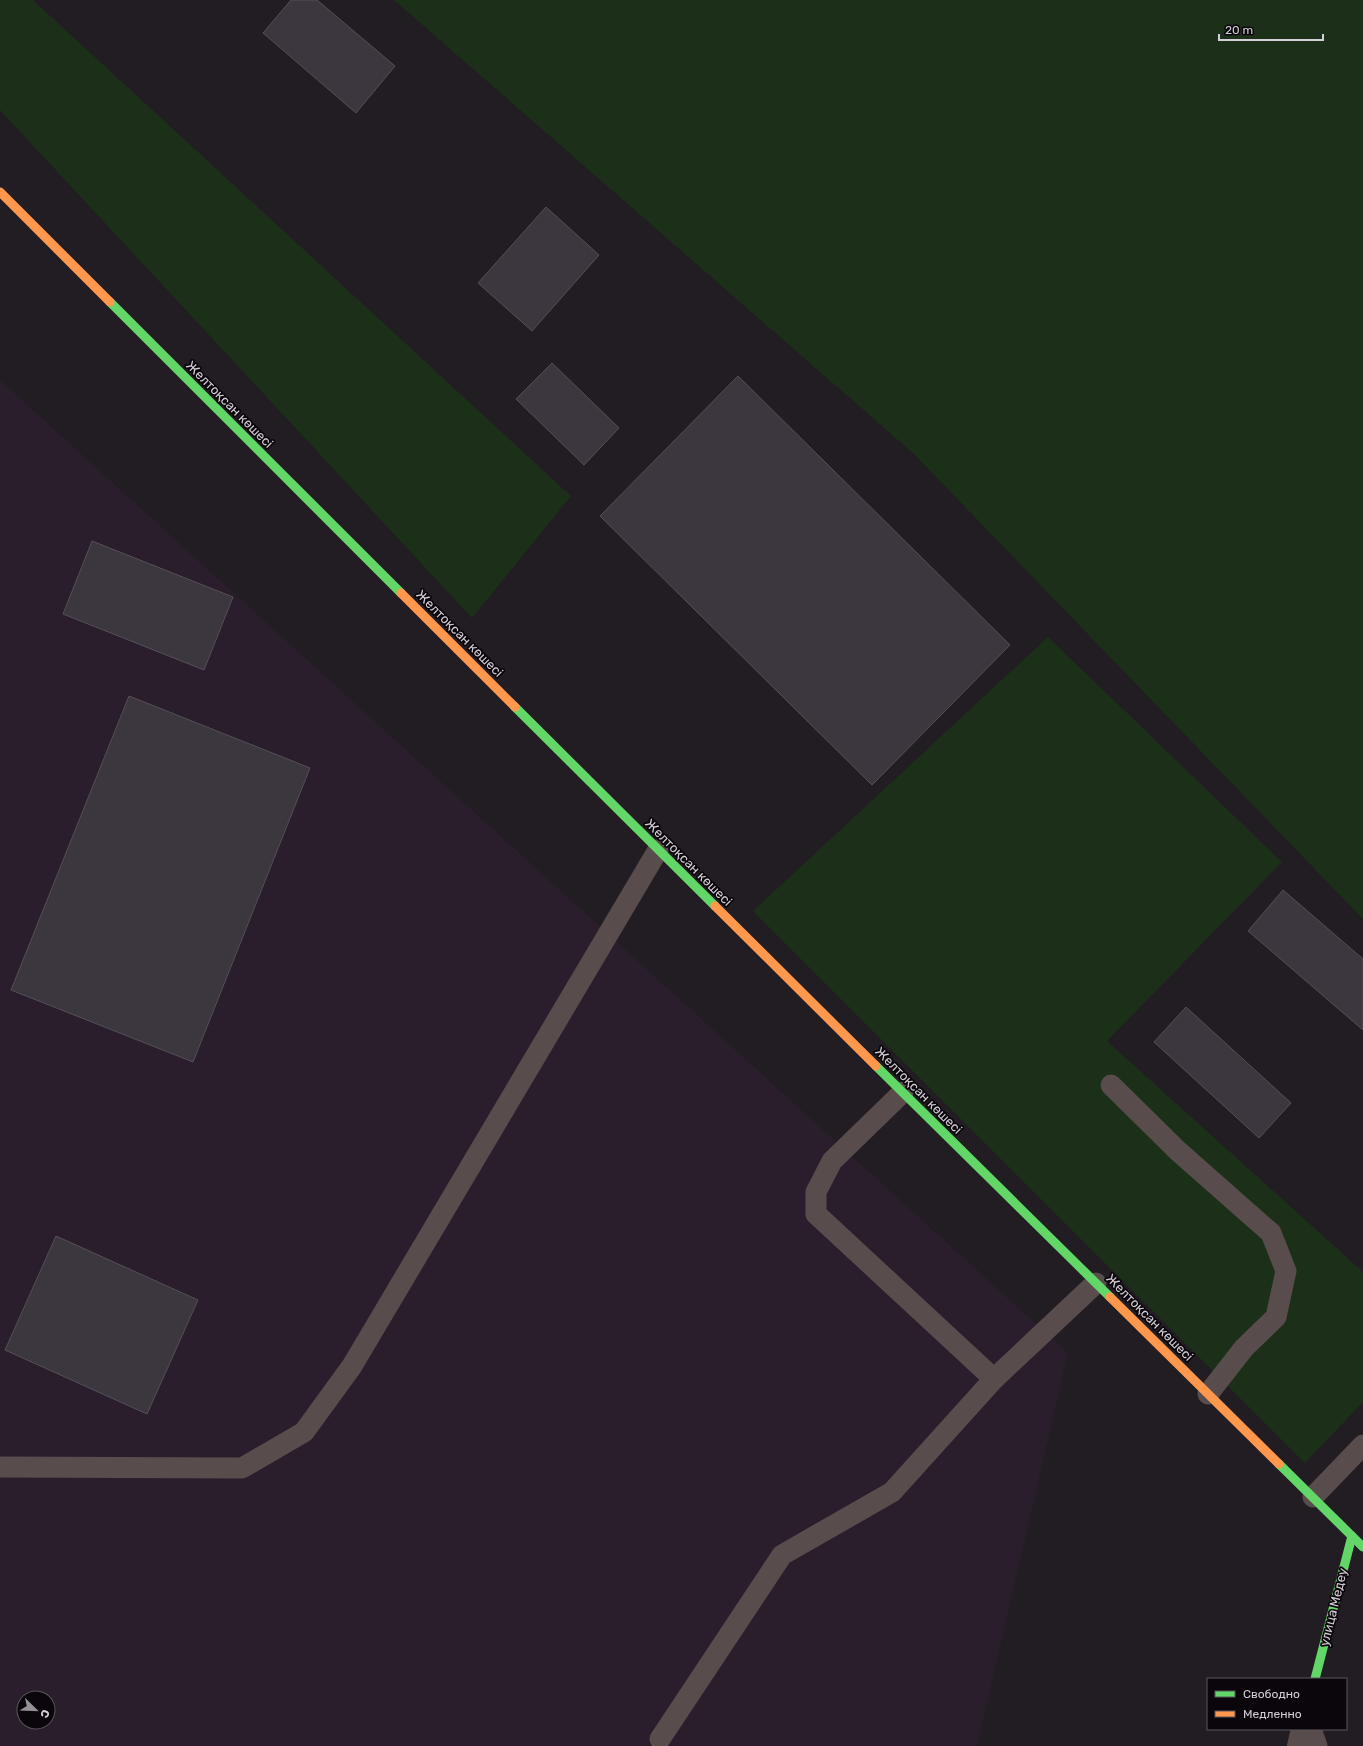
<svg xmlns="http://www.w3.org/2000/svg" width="1363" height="1746" font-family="Rubik,sans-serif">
<rect width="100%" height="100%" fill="#221d23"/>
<!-- built -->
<path fill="#2a1e2d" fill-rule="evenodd" d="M0,380L1068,1353L977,1746H0ZM24,1698H48V1722H24Z"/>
<!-- green -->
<g fill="#1c3019">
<path d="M0,0H33L571,496L472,618L0,110Z"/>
<path d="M394,0H1363V919L913,453Z"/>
<path d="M1048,637L1282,862L1107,1041L1363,1272V1402L1305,1463L753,911Z"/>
</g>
<!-- building -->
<g fill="#3c363e" stroke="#555056">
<path d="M291,0H317L395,66L356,113L263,33Z"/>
<path d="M546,207L599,255L532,331L478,283Z"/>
<path d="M552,363L619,428L584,465L516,399Z"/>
<path d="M738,376L1010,645L872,785L600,516Z"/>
<path d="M92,541L233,597L204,670L63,614Z"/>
<path d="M129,696L310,768L193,1062L11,990Z"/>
<path d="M1283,890L1363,959V1030L1248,931Z"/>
<path d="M1186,1007L1291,1103L1259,1138L1154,1042Z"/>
<path d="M56,1236L198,1300L147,1414L5,1350Z"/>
</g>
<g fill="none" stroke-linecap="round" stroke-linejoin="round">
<!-- lane -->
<g stroke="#594c4c" stroke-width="21">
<path d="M1111,1085L1178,1151L1271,1233L1286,1271L1276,1317L1244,1348L1208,1394"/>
<path d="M903,1092L832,1161L816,1192V1214L994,1379"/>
<path d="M0,1467L242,1468L304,1432L352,1366L658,850"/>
<path d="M1313,1497L1363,1445"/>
<path d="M1311,1729L1317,1746"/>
<path d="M660,1739L782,1555L892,1492L994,1379L1096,1283"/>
</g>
<!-- street -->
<path stroke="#594c4c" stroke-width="22" d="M1298,1746L1302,1729"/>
<!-- fast -->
<g stroke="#63d668" stroke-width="9">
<path d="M110,302L401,593"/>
<path d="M515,707L715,906"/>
<path d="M876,1066L1110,1297"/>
<path d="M1279,1464L1363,1547"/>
<path d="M1315,1679L1352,1536"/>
</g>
<!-- slow -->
<g stroke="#ff974d" stroke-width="9">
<path d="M0,192L110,302"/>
<path d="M401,593L515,707"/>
<path d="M715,906L876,1066"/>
<path d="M1110,1297L1279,1464"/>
</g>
</g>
<g text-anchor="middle" stroke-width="3.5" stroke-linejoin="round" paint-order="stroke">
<!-- street labels -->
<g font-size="13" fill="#d5cfd8" stroke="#0a060b">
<text transform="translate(230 404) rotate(45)" y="5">Желтоқсан көшесі</text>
<text transform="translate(460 633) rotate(45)" y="5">Желтоқсан көшесі</text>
<text transform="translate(689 862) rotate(45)" y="5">Желтоқсан көшесі</text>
<text transform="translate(919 1090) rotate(45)" y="5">Желтоқсан көшесі</text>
<text transform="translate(1150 1317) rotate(45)" y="5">Желтоқсан көшесі</text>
<text transform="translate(1333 1607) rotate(-76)" y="5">улица Медеу</text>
</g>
</g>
<!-- legend -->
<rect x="1207" y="1678" width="140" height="52" fill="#0a060b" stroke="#5b565d"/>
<rect x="1215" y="1691" width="20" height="6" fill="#63d668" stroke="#5b565d"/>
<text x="1243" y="1698" font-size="12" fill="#d5cfd8">Свободно</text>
<rect x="1215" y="1711" width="20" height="6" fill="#ff974d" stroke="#5b565d"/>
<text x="1243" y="1718" font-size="12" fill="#d5cfd8">Медленно</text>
<!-- north arrow -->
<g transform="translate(36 1710) rotate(113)"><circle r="19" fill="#0a060b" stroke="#5b565d"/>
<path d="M0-3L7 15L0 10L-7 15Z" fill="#969199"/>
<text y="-6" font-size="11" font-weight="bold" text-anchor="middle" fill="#d5cfd8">С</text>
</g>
<!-- scale -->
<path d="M1219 34v6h104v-6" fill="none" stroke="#d5cfd8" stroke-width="2"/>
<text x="1225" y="34" font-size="12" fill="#d5cfd8" stroke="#0a060b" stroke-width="3" paint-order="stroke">20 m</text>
</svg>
